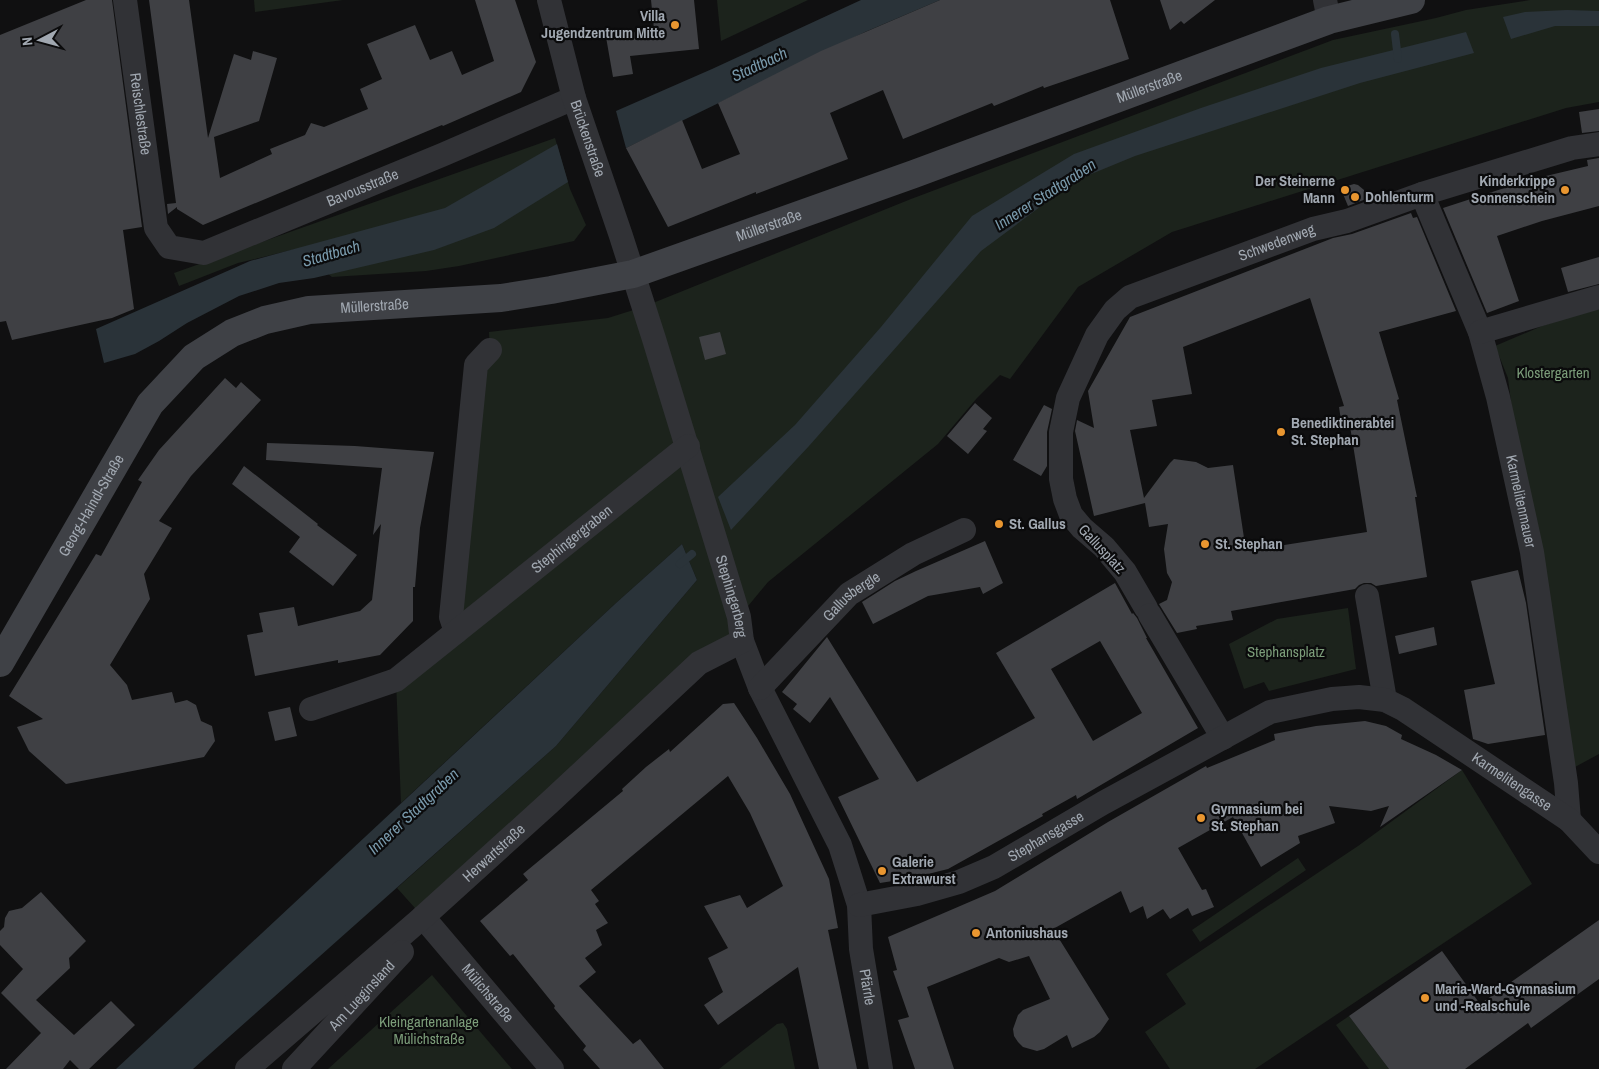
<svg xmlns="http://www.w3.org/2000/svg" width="1599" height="1069" font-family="'Archivo Narrow',sans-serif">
<rect width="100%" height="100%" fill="#101011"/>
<!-- green -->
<g fill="#1c231c">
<path d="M254,0H343L255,12Z"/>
<path d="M717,0H808L721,41Z"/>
<path d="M1530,0H1599V102L1566,108L1172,232L1078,287L1010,379L1000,375L977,398L938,444L768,582L739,617L742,641L423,917L397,888L556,746L697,580L682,544L616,603L401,803L396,680L456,632L451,617L490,350L489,332L608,318L643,307L911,199L1333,40L1436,18L1466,10Z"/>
<path d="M555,138L570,189L586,225L574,241L459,266L426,271L332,277L296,249L238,263L179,286L174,273Z"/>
<path d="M1599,307V754L1575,767L1512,410L1508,378L1495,346L1542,326Z"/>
<path d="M1348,608L1356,669L1269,691L1264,682L1244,689L1229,644L1277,619Z"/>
<path d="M1462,770L1532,884L1255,1069H1170L1145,1032L1186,1004L1166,974L1358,846Z"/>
<path d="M1298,858L1306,870L1200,942L1192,930Z"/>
<path d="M432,975L512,1069H328Z"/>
<path d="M1349,1016L1389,1069H1369L1336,1025Z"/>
<path d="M783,1023L787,1029L795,1069H719L777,1024Z"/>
</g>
<!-- water -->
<g fill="#2a3339">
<path d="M861,0H940L865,32L626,148L616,111L712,69Z"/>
<path d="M1567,10L1599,11V26H1555L1511,39L1503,17L1525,12Z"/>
<path d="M1466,32L1474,53L1360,83L1135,156L1084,177L1052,198L981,251L809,446L731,530L718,497L795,425L881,327L972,216L1074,154L1201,108L1321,68Z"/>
<path d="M557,144L568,182L494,228L434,250L314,278L279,283L239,296L187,323L159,341L135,354L104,363L96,329L250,261L445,208Z"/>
<path d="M682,544L697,580L556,746L193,1069H116L616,603Z"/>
</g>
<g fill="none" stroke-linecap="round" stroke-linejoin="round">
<!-- stream -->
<g stroke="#2a3339" stroke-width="8">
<path d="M1395,34L1398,59"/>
<path d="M680,564L692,554"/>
</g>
</g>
<!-- building -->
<g fill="#3f4044" fill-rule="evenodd">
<path d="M86,0H112L142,227L123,230L134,309L112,318L12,340L6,321L0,322V35Z"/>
<path d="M149,0H189L208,138L234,54L251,60L253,51L277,58L259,121L214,137L220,178L272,154L270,149L305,135L311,123L324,127L368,109L360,89L382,79L367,44L415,25L430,60L452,51L462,75L494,61L475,0H515L536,62L521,92L443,126L442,125L203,225L177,209V207L168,214L167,204L176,203Z"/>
<path d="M651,0H694L699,49L630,56L633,74L613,77L606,37L654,29Z"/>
<path d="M940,0H1110L1129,59L1044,88L1043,86L994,106L992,103L903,139L883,90L830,113L848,159L756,194V192L668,227L626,148L682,120L702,169L740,154L718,103L821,51Z"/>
<path d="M1160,0H1215L1184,24L1181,21L1170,30Z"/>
<path d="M1599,109V131L1582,133L1579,112Z"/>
<path d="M1599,158V206L1542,221L1497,236L1519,301L1487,313L1443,208L1529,180L1588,166L1587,160Z"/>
<path d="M1354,184L1358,185L1364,190L1366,199L1348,206L1343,194L1347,186Z"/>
<path d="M1411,213L1413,218L1417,217L1456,311L1379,332L1399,399L1397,400L1417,497H1415L1427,577L1376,586L1371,583H1364L1359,585L1355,589L1231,611L1233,620L1196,626L1197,629L1177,633L1159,604L1167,600L1172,582L1167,573L1164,549L1168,524L1149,527L1145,503L1094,516L1075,431L1077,420L1094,428L1088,391L1130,317L1333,238L1352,234ZM1310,298L1344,406L1339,407L1342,427L1350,426L1367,532L1246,551L1233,465L1208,468L1196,462L1174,459L1170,463L1144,498L1130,430L1157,426L1152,400L1192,394L1183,347Z"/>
<path d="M1599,257V284L1568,292L1561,268Z"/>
<path d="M720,332L726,354L705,360L699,337Z"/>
<path d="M225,378L236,388L241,382L261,400L191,476L159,521L172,528L144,574L150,599L110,665L127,685L132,700L172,692L175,703L187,700L196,705L201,721L212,726L215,741L204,757L66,784L29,751L17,727L43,719L9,696L96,554L101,556L142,482L138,480L159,450Z"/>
<path d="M975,403L992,418L983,429L987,431L968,454L947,436Z"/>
<path d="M1044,405L1052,409L1047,432V466L1041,476L1013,460Z"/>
<path d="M267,443L355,446L434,452L420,528L415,587H413V621L380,655L338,663V660L255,676L247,635L263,632L259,613L294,607L298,626L360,611L372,600L381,524L373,535L382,468L266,460Z"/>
<path d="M244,466L318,524L317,525L357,555L333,586L289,552L300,537L232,484Z"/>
<path d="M985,541L1003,583L983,594L980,587L928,596L873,624L862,602L895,581L916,571Z"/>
<path d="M1518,570L1526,603L1545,735L1488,744L1473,739L1464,690L1495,684L1471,581Z"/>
<path d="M1115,583L1132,614L1133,613L1137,618L1147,638H1146L1198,728L1077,799L1076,795L1042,814L1043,816L948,869L912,878L880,883L838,797L879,779L830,697L810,723L793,709L797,704L782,692L827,637L917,782L1035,718L996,653ZM1100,641L1142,713L1093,741L1051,669Z"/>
<path d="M1434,627L1437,645L1399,654L1395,636Z"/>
<path d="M734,703L757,738L790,794L829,879L838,928L828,930L857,1069H819L798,967L718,1025L704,1005L723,992L708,958L728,948L704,906L740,895L747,908L783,886L750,813L728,776L591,890L599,901L595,904L608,923L596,930L602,945L585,958L596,972L579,986L633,1044L640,1039L664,1069H600L583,1050L586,1046L554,1008L555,1006L513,954L510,956L480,921L528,880L523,874L623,791L622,789L646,767L669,749L670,752L723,704Z"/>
<path d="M290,707L297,736L275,741L268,712Z"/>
<path d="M1365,721L1386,726L1402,735L1401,739L1436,755L1462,770L1380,827L1389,806L1371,811L1329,806L1335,823L1298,836L1300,843L1261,867L1233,817L1178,848L1202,890L1206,889L1214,907L1192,916L1188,908L1170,919L1163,909L1147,919L1143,906L1130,913L1121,891L1053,929L1109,1019L1100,1032L1094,1037L1072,1048L1067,1035L1044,1049L1037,1051L1023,1047L1018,1042L1014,1036L1013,1029L1018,1015L1023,1010L1050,999L1029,956L1009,962L999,958L927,987L954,1069H915L898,1020L909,1017L893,971L897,970L888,937L995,891L1108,822L1206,766L1207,768L1275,740L1274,734L1316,726Z"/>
<path d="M41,892L86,941L69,958L70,968L36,1000L74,1035L111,1001L135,1025L89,1069H79L70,1060L63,1069H6L41,1033L1,993L23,969L0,945V931L4,927L5,918L9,911L22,908Z"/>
<path d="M1599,920V979L1531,1028L1528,1023L1465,1069H1389L1349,1016L1442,951L1480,1004Z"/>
</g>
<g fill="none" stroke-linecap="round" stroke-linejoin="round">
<!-- street -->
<g stroke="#313236" stroke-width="24">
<path id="s1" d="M125,0L156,228L169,247L204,253L442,155L574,98"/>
<path id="s2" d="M549,0L574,98L621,236L654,339L739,617L742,641L760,688L840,845L859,905L861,949L881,1069"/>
<path d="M1325,0L1329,20"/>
<path id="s3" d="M1422,194L1480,332L1498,397L1532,552L1566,783L1569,820"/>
<path d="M1480,332L1599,297"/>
<path d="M1367,596L1385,700"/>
<path id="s4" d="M1146,608L1125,572L1104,547L1082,528L1071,515L1065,499L1061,479V432L1068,398L1097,335L1115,310L1130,297L1313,229L1347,221L1422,194L1572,148L1599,144"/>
<path d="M1150,615L1223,738"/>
<path d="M456,632L451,617L476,365L490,350"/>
<path id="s5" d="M760,688L849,594L913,554L964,530"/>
<path id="s6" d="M311,709L396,680L688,446"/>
<path id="s7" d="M859,905L917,894L959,882L994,867L1103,803L1270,712L1332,699L1359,697L1385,700L1403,709L1418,719L1569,820L1599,852"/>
<path id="s8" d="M423,917L552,1069"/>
<path id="s9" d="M247,1069L423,917L549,803L699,663L742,641"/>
<path id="s10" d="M294,1069L402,952"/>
</g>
<!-- secondary -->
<path stroke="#3f4146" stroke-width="28" id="s11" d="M0,663L150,404L194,357L232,333L265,320L309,310L501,298L551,290L633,274L914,174L1329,20L1411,0"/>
</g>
<!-- markers -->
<g fill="#e99630" stroke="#0b0b0c" stroke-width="2">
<circle cx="675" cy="25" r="5"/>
<circle cx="1345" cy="190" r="5"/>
<circle cx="1565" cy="190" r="5"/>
<circle cx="1355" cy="197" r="5"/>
<circle cx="1281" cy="432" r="5"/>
<circle cx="999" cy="524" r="5"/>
<circle cx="1205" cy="544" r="5"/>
<circle cx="1201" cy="818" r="5"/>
<circle cx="882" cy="871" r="5"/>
<circle cx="976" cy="933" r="5"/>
<circle cx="1425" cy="998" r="5"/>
</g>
<g text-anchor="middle" stroke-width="4.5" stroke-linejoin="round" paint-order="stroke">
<!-- poi labels -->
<g font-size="15" font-weight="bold" fill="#a1a8b1" stroke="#0b0b0c" text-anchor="start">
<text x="665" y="21" text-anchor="end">Villa<tspan x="665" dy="17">Jugendzentrum Mitte</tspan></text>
<text x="1335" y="186" text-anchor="end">Der Steinerne<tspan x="1335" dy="17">Mann</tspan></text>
<text x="1555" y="186" text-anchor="end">Kinderkrippe<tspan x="1555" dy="17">Sonnenschein</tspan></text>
<text x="1365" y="202">Dohlenturm</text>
<text x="1291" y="428">Benediktinerabtei<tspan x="1291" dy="17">St. Stephan</tspan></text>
<text x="1009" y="529">St. Gallus</text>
<text x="1215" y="549">St. Stephan</text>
<text x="1211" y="814">Gymnasium bei<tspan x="1211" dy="17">St. Stephan</tspan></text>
<text x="892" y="867">Galerie<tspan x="892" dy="17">Extrawurst</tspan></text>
<text x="986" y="938">Antoniushaus</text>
<text x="1435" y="994">Maria-Ward-Gymnasium<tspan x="1435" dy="17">und -Realschule</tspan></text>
</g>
<!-- street labels -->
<g font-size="15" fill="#a1a8b1" stroke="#0b0b0c">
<text dy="5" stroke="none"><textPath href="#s11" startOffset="1365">Müllerstraße</textPath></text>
<text dy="5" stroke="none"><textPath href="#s1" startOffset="115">Reischlestraße</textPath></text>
<text dy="5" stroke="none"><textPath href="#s2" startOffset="144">Brückenstraße</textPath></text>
<text dy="5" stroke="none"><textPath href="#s1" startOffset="460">Bavousstraße</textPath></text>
<text dy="5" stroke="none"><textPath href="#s11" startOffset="960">Müllerstraße</textPath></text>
<text dy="5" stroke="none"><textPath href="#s4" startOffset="516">Schwedenweg</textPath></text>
<text dy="5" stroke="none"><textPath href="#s11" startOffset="555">Müllerstraße</textPath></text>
<text dy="5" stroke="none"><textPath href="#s3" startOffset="324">Karmelitenmauer</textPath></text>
<text dy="5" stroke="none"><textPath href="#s11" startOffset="182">Georg-Haindl-Straße</textPath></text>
<text dy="5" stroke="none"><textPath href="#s6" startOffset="315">Stephingergraben</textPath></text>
<text transform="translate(1102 549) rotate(47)" y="5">Gallusplatz</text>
<text dy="5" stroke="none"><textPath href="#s2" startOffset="624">Stephingerberg</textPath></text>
<text dy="5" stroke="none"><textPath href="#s5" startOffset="130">Gallusbergle</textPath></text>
<text dy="5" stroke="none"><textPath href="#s7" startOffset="725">Karmelitengasse</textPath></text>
<text dy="5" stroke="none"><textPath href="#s7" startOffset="201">Stephansgasse</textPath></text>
<text dy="5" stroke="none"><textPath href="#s9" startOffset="328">Herwartstraße</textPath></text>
<text dy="5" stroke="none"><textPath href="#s2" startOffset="1042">Pfärrle</textPath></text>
<text dy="5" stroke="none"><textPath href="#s8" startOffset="100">Mülichstraße</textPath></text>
<text dy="5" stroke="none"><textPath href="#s10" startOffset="100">Am Lueginsland</textPath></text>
</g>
<!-- park labels -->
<g font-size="15" fill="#7b9c79" stroke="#0b0b0c">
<text x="1553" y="378">Klostergarten</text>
<text x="1286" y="657">Stephansplatz</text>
<text x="429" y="1027">Kleingartenanlage<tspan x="429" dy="17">Mülichstraße</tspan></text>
</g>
<!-- water labels -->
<g font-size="16" font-style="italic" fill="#799aac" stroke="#0b0b0c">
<text transform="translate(759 64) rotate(-25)" y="6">Stadtbach</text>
<text transform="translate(1045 194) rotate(-33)" y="6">Innerer Stadtgraben</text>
<text transform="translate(331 253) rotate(-16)" y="6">Stadtbach</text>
<text transform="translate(413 811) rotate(-43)" y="6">Innerer Stadtgraben</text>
</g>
</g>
<!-- north arrow -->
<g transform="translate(40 40) rotate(264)" stroke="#0b0b0c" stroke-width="4" paint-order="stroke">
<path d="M0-4L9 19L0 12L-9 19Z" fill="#a1a8b1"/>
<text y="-8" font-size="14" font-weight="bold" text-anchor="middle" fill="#a1a8b1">N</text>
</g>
</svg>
